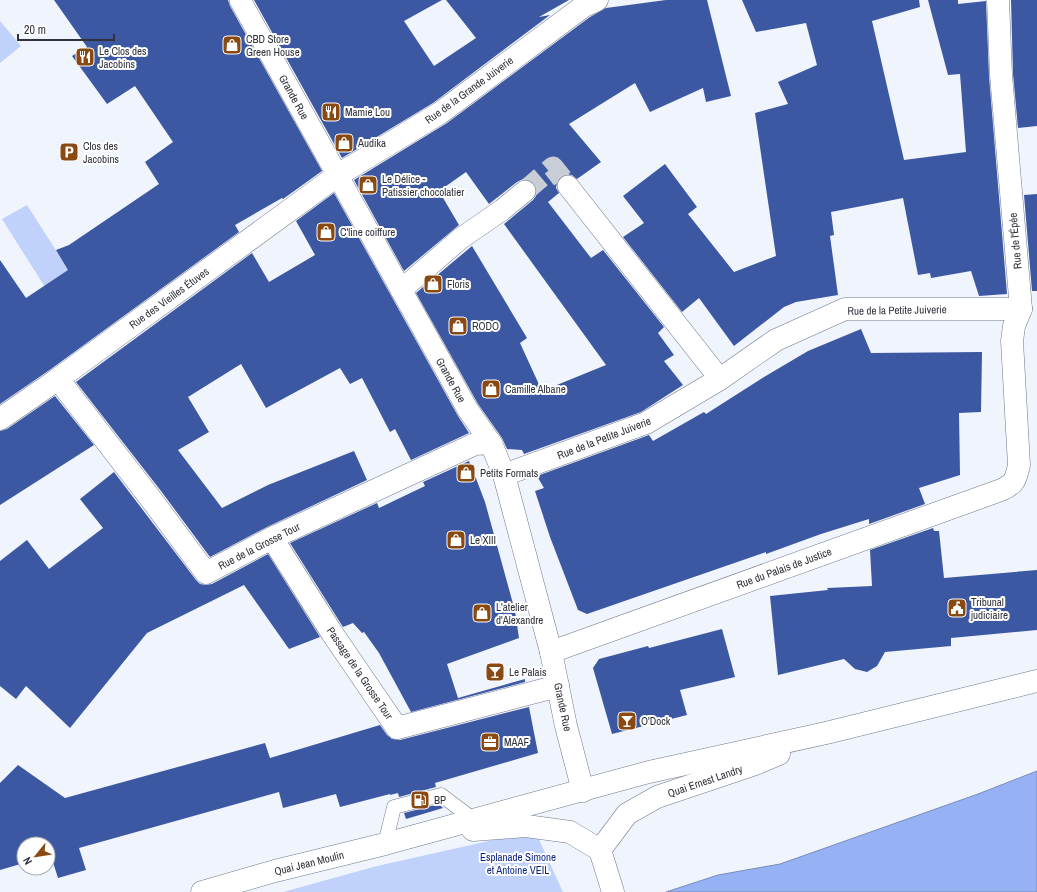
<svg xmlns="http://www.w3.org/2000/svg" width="1037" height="892" font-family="'Archivo Narrow',sans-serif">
<rect width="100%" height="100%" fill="#f0f4fd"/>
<!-- green -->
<g fill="#c0d2fb">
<path d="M0,21L21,46L0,63Z"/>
<path d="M27,205L75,280L50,295L2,219Z"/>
<path d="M529,832L536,833L563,892H283L377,866Z"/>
</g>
<!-- water -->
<path fill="#96b2f4" stroke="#778cbc" d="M1037,771V892H666L718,875L780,864L978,794Z"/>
<!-- building -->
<g fill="#3c58a3">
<path d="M54,0H228L230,6L322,171L283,199L282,198L235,225L239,232L51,369L0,404V260L26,298L68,270L56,250L69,245L159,184L145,162L173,142L135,86L107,104L72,56L87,47Z"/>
<path d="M254,0H442L404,21L434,66L476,38L446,0H569L539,17L550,15L433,103L342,158Z"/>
<path d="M666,0H707L731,96L706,102L703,88L650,112L635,83L569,124L601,162L577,179L572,175L566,174L561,176L557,182L556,188L559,193L548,202L591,258L603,250L664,327L658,333L674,355L664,361L683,385L641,412L524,454L522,450L507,449L502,438L478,404L416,293L472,246L527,338L520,343L542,391L606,365L504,224L533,200L536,196L537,189L534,184L530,180L523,179L517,182L489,204L466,172L439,191L459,225L404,271L354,180L447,123L590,17L606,8Z"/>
<path d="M742,0H919L920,7L872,21L904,160L966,152L960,74L948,75L928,0H958V4L986,1L989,76L1007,294L979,296L971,271L931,278L930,273L918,275L903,198L831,212L834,235L830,236L838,295L796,302L784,307L734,346L699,298L682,312L623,237L644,223L623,196L665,164L697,207L688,214L734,272L776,256L755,113L788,104L778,82L817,65L806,23L756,32Z"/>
<path d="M1011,0H1037V126L1018,128L1013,74Z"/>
<path d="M334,193L458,416L469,433L411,460L395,429L390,432L362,378L350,384L340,368L266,408L241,364L188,397L209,432L178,450L222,508L268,485L354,451L367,480L267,527L210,557L161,491L76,382L252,253L269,282L315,255L296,221Z"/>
<path d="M1037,194V291H1032L1024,195Z"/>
<path d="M861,329L871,353L982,352L981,412L959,413L960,475L919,488L925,504L869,524V519L821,534L766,554V552L587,614L578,610L550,537L535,491L544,488L537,476L649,435L653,441L704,412L706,414L764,377L808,351Z"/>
<path d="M55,396L94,445L0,505V431L7,429Z"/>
<path d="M469,461L477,481L485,502L515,611L519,638L447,664L458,698L525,679V682L411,712L379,653L364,632L362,633L353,623L343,627L290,543L377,503L379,508L425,486L423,482Z"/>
<path d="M114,472L196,580L200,584L206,585L212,584L268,554L320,637L289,649L244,585L147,633L70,728L26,686L16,699L0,686V561L27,540L49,569L103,528L80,499Z"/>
<path d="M933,528L934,531H939L944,578L1037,570V630L951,638V646L885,652L877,666L867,672L855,669L844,659L778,675L770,596L828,590L827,588L872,586L870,550Z"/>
<path d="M722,629L735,677L680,690L687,715L612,734L593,668L599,659L648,646L649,648Z"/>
<path d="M529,707L538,753L435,783L436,787L399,797L398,793L390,795V794L340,807L336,794L283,808L279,792L79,848L86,870L58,878L51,856L48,857V844H24V863L0,870V783L18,765L65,798L265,743L270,758L380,725L387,735L392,739L400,740Z"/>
<path d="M439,804L443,808L406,819L404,813Z"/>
</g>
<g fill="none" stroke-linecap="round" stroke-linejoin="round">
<!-- pedestrian-tunnel -->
<path stroke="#c9cdd6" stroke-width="21" stroke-dasharray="21 10" stroke-linecap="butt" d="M525,191L553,167L568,186"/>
<defs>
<path id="service" d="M385,844L394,807L441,795L473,819"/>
<g id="pedestrian">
<path d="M240,0L468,410L491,443"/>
<path d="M568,186L720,379"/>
<path d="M401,290L460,239L502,210L525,191"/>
</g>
<g id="minor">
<path d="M58,379L151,499L206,573L272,538L475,444L491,443L504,475L551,652L566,726L583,791"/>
<path d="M0,419L58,379L338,175L440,113L584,6L597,0"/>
<path d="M504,475L646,423L720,379L776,340L845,309H1021"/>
<path d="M272,538L332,633L397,728L558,686"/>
<path d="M551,652L1001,490C1015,484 1016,479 1019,465L1012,341L1014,326L1021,309L1001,75L998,0"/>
</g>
<g id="secondary">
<path d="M473,830L526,826L570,832L600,850"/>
<path d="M600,850L627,814L657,797L758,763L779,754"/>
<path d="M600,850L613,892"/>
<path d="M202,892L275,871L385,844L649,772L826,733L1037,681"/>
</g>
</defs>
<!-- service casing -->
<use href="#service" stroke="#70788b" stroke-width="15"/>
<!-- pedestrian casing -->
<use href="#pedestrian" stroke="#70788b" stroke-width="22"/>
<!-- minor casing -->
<use href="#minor" stroke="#70788b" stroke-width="23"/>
<!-- secondary casing -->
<use href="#secondary" stroke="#70788b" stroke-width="23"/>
<!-- service -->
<use href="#service" stroke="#fff" stroke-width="14"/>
<!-- pedestrian -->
<use href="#pedestrian" stroke="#fff" stroke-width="21"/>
<!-- minor -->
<use href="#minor" stroke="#fff" stroke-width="22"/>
<!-- secondary -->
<use href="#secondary" stroke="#fff" stroke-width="22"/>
</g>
<!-- icons -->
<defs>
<symbol id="shop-square" viewBox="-11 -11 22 22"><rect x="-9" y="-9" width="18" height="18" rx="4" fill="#894910" stroke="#fff"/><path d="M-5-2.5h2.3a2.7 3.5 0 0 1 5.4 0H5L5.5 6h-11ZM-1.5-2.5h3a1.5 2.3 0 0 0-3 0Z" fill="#fff"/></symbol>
<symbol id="restaurant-square" viewBox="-11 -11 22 22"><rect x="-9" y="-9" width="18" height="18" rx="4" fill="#894910" stroke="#fff"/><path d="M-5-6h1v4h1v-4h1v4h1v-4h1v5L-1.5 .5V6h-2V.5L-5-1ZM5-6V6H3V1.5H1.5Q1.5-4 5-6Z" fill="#fff"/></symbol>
<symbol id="parking-square" viewBox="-11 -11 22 22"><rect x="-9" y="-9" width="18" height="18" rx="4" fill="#894910" stroke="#fff"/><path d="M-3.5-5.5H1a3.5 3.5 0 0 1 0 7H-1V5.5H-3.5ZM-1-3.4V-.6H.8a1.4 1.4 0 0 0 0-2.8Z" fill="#fff"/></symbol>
<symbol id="civic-square" viewBox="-11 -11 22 22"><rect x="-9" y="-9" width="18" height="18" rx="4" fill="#894910" stroke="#fff"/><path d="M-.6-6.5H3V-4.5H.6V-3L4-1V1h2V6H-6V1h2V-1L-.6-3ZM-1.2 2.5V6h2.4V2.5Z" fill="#fff"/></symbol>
<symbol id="bar-square" viewBox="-11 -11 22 22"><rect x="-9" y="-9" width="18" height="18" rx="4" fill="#894910" stroke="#fff"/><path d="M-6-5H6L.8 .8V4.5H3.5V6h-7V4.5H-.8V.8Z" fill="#fff"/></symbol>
<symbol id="office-square" viewBox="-11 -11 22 22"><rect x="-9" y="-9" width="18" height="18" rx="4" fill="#894910" stroke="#fff"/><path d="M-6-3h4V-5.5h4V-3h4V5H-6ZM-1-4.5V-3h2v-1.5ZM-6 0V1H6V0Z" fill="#fff"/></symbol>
<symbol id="fuel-square" viewBox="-11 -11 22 22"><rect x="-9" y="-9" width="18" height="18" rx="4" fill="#894910" stroke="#fff"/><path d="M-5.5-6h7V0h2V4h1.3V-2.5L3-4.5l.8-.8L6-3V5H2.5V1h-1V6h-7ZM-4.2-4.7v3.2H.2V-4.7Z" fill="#fff"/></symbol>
</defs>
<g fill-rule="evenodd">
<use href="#shop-square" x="221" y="34" width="22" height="22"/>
<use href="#restaurant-square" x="74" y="46" width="22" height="22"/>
<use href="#restaurant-square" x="320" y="101" width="22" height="22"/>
<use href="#shop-square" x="333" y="132" width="22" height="22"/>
<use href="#parking-square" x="58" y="141" width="22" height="22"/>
<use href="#shop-square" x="357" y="174" width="22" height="22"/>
<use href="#shop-square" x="315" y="221" width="22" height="22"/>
<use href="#shop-square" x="422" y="273" width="22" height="22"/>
<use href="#shop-square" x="447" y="315" width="22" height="22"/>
<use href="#shop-square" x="480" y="378" width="22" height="22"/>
<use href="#shop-square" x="455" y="462" width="22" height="22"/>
<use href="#shop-square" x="445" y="529" width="22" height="22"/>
<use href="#civic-square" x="946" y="597" width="22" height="22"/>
<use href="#shop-square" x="471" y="602" width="22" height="22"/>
<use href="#bar-square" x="484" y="661" width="22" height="22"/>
<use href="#bar-square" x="616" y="710" width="22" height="22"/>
<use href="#office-square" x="479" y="731" width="22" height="22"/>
<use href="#fuel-square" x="409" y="789" width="22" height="22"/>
</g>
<g text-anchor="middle" stroke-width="4" stroke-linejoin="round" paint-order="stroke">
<!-- poi labels -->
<g font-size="11" fill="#2f323a" stroke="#fff" text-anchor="start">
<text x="246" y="43">CBD Store<tspan x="246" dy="13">Green House</tspan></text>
<text x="99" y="55">Le Clos des<tspan x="99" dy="13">Jacobins</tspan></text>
<text x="345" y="116">Mamie Lou</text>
<text x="358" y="147">Audika</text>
<text x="83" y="150">Clos des<tspan x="83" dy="13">Jacobins</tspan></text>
<text x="382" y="183">Le Délice -<tspan x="382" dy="13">Patissier chocolatier</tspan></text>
<text x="340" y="236">C'line coiffure</text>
<text x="447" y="288">Floris</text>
<text x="472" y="330">RODO</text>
<text x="505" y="393">Camille Albane</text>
<text x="480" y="477">Petits Formats</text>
<text x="470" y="544">Le XIII</text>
<text x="971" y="606">Tribunal<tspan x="971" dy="13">judiciaire</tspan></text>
<text x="496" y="611">L'atelier<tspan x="496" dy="13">d'Alexandre</tspan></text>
<text x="509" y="676">Le Palais</text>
<text x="641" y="725">O'Dock</text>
<text x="504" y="746">MAAF</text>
<text x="434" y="804">BP</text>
</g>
<!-- street labels -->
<g font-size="11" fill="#2f323a" stroke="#fff">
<text transform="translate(469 90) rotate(-36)" y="4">Rue de la Grande Juiverie</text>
<text transform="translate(294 97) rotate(61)" y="4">Grande Rue</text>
<text transform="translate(1015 241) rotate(-95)" y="4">Rue de l'Épée</text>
<text transform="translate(169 298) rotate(-36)" y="4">Rue des Vieilles Étuves</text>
<text transform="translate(897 310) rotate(-1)" y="4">Rue de la Petite Juiverie</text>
<text transform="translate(451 380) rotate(61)" y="4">Grande Rue</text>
<text transform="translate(604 438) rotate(-21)" y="4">Rue de la Petite Juiverie</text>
<text transform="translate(259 546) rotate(-27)" y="4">Rue de la Grosse Tour</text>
<text transform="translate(784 568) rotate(-20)" y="4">Rue du Palais de Justice</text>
<text transform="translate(360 673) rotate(56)" y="4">Passage de la Grosse Tour</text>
<text transform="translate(563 707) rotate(78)" y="4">Grande Rue</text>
<text transform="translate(705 781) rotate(-19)" y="4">Quai Ernest Landry</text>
<text transform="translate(309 863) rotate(-14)" y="4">Quai Jean Moulin</text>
</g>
<!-- park labels -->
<g font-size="11" fill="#0f2681" stroke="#fff">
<text x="518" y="861">Esplanade Simone<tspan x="518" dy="13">et Antoine VEIL</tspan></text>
</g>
</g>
<!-- north arrow -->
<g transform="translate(36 856) rotate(240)"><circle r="19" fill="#ffffff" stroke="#acadb0"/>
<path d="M0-3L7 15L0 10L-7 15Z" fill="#894910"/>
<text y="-6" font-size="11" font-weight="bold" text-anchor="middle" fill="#2f323a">N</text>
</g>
<!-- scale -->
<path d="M18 34v6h96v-6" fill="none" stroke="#2f323a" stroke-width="2"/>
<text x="24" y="34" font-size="12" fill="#2f323a" stroke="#ffffff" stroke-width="3" paint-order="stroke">20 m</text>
</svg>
